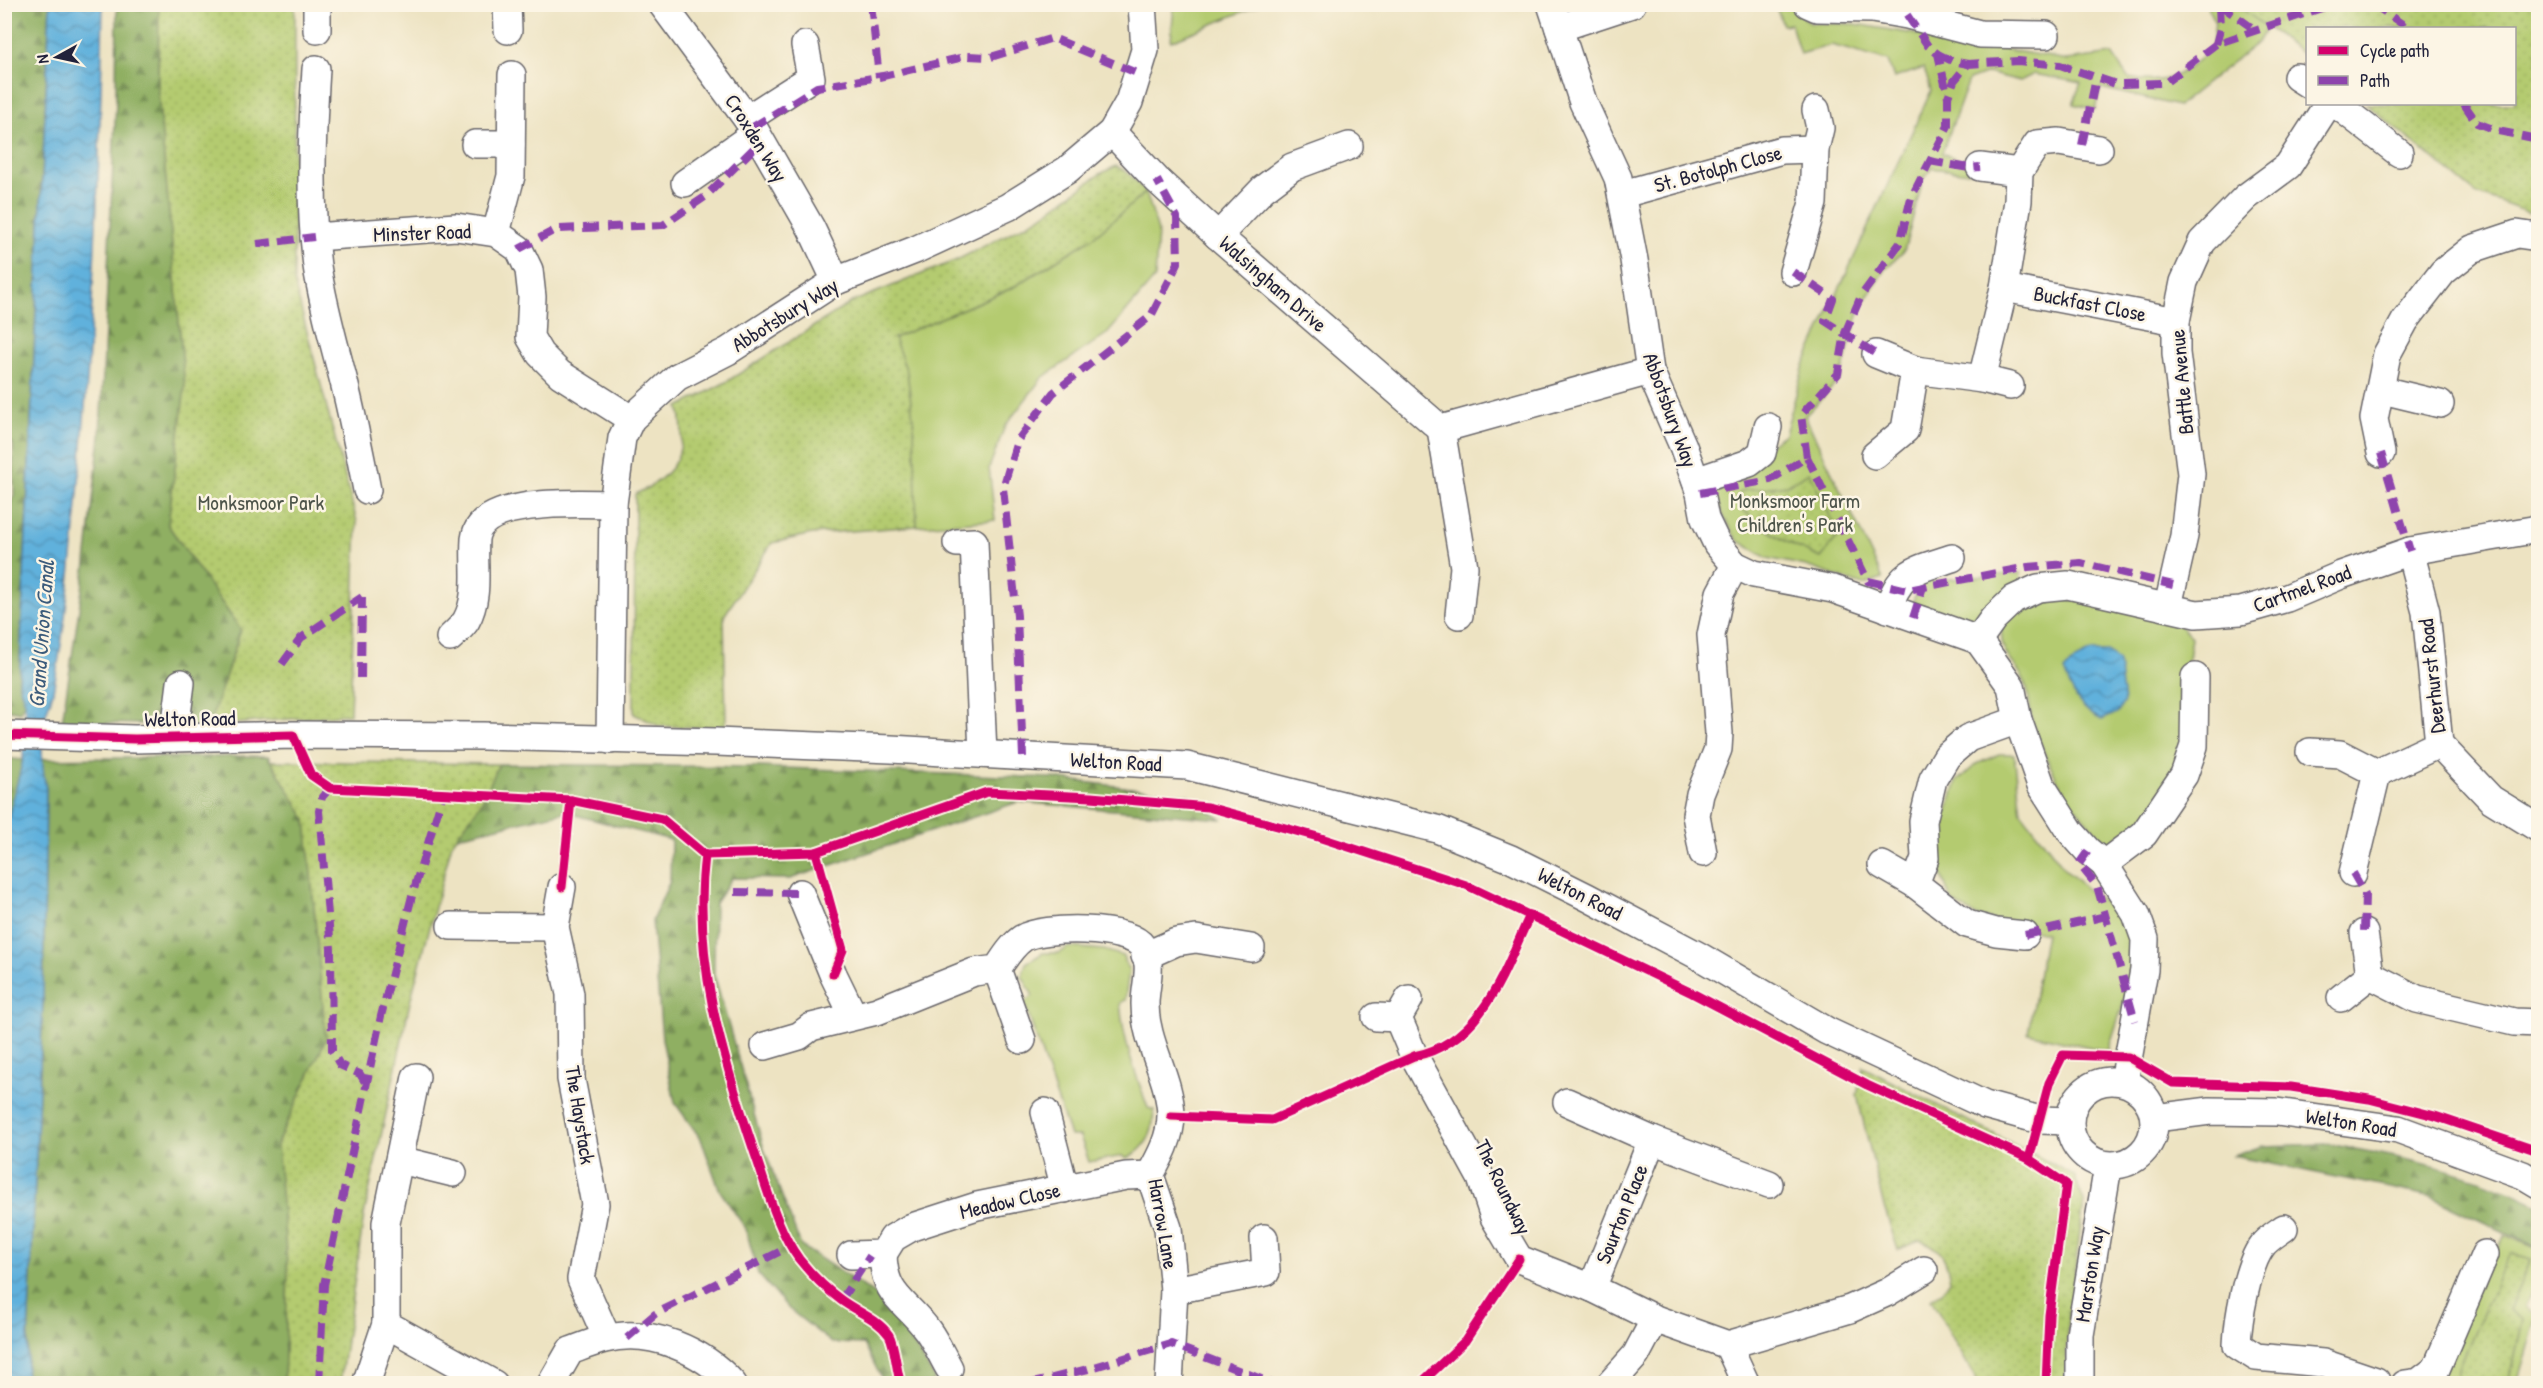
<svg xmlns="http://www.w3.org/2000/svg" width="2543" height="1388" font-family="'Patrick Hand',sans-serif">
<defs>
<pattern id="forest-firs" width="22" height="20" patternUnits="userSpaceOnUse" patternTransform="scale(1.5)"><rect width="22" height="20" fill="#8faf62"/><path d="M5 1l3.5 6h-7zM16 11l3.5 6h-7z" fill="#748e52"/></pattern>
<pattern id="park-dots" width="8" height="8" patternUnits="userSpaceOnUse" patternTransform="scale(1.5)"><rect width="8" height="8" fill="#b4cb6f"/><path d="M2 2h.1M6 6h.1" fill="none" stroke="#9aae61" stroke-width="1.8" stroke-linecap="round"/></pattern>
<pattern id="water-waves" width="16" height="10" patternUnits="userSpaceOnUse" patternTransform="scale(1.5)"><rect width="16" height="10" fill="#61b1dc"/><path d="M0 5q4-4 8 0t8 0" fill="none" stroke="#5090b4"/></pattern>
</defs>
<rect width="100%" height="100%" fill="#fcf5e5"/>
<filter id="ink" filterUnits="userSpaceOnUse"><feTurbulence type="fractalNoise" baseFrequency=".0167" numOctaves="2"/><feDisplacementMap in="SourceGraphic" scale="12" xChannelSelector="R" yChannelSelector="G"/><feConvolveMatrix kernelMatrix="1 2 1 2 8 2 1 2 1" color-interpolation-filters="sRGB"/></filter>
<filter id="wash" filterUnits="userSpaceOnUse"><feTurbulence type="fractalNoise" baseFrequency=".008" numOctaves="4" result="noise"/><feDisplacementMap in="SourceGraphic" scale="24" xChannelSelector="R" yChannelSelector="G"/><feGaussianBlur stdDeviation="1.35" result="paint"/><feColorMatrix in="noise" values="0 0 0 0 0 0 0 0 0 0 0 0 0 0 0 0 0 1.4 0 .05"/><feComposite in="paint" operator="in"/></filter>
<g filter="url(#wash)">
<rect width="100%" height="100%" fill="#ede3c2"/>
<!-- green -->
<g fill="#b4cb6f" stroke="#6b7655" stroke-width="1.5">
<path d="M1174,5V4L1259,5L1171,41Z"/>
<path d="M1775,5H1789L1810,23L1855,24L2068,60L2112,54L2128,78C2171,86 2181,75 2212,48L2215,21L2207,5H2256L2274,16L2258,42L2178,106L2101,88L2095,109L2073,104L2081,83L2034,74L2020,81L1988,73L1969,80L1942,153L1970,164L1969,173L1932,168L1923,179L1904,251L1885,269L1860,308L1840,379L1805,416L1883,579L1863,585L1806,566L1767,558L1737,540L1722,514L1713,484L1785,434L1804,365L1931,91L1924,68L1894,78L1888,61L1832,45L1800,54L1791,24L1783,25Z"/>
<path d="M5,11L12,41L7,180L5,194Z"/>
<path d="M1146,192L1158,231L1155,278L1108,333L1042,378L1005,426L989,468L995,520L917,526L893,338L1012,288L1091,239Z"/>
<path d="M2021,573L2020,584L1976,626L1911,607L1920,582Z"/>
<path d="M2060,598L2100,604L2177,623L2191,637L2183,695L2187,739L2176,776L2145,818L2108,843C2070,809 2049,771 2033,723C2029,711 2030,698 2026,686C2018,660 1998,660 2002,624L2024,607Z"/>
<path d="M1999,754H2014L2021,812L2064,868L2092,894L2118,910L2133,947L2132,975L2108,1051L2028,1033L2046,933L1976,916L1951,901L1940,869L1939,837L1957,781L1977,764Z"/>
<path d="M1068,947L1104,950L1123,956L1129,971L1125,1000L1120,1003C1123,1040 1135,1073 1148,1108L1154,1110C1153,1134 1148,1147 1127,1159L1123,1156L1089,1162L1080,1136H1070L1024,1002L1033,996L1022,976L1026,963L1043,953H1060Z"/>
<path d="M2505,1235L2538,1249V1277L2525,1306L2537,1316L2517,1383L2436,1384L2467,1306Z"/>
</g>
<!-- forest -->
<g fill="url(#forest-firs)" stroke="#58684e" stroke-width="1.5">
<path d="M5,5H50L19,684L25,702L20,712L5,709L4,521L14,495L13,443H4V194L7,180L12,41Z"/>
<path d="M117,5H159L158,91L185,387L168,525L241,630L209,726L62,722L86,563L100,436L116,101Z"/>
<path d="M268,756L306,819L326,1039L277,1144L288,1274L284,1383L26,1384L43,1001L46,789L41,759Z"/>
<path d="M5,758L23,760L5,834Z"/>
<path d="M499,764L757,767L1052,778L1188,795L1221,819L1018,802L790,879L732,878L715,903L714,974L764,1149L801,1246L886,1301L935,1378L931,1384L884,1383L864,1344L832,1343L789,1309L758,1274L746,1229L720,1191L701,1139L675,1103L662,1039L652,921L670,881L671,840L564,812L454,837L481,803Z"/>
<path d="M2328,1144C2401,1157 2472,1171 2538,1205V1248L2429,1196L2233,1156L2262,1146Z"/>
</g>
<!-- park -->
<g fill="url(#park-dots)" stroke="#6b7655" stroke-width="1.5">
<path d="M159,5H295L294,282L357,522L350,714L209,726L241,630L168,525L185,387L158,91Z"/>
<path d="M2236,5H2538V216L2477,194L2366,104H2514V28H2308L2307,56Z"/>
<path d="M1116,166L1127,172L1146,192L1091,239L1012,288L894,338L907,372L914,425L917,526L812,534L772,543L724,616L726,728L659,726L634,714L635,494C677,476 688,450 679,407L726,382L852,302L957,260L1037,219L1100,174Z"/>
<path d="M1809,472L1839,535L1821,558C1787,544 1761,529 1735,502L1741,491L1787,485Z"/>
<path d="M271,761L499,764L481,803L452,843L410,1002L364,1215L340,1383H284L288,1274L277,1144L326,1039L306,819Z"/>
<path d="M1863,1067L2074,1175L2084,1202L2067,1327L2066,1383H1978L1931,1299L1942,1292L1950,1281C1947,1259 1941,1246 1919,1240L1898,1250L1884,1207L1857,1095Z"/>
<path d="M2510,1253L2531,1259L2509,1310L2523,1320L2509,1383H2452Z"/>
</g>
<!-- water -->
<g fill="url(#water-waves)" stroke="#426a8c" stroke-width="1.5">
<path d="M50,5H103C100,182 91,361 74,538C69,589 63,641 53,691C51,701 46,711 44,721C40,744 42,766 46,789L43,1001L26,1383L5,1384L4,834L23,760L25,702L19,685Z"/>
<path d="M2091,652H2108L2119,662L2124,702L2117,713L2102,720C2080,710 2072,693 2064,671L2075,660Z"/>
</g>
</g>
<g filter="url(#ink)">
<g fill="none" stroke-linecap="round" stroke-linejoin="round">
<defs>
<g id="minor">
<path d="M507,4L508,30"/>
<path d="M662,4L753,127L811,228L836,281"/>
<path d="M1551,4L1583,102L1618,178L1634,260L1650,371L1683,446L1700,493L1705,519L1717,544L1735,565L1754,574L1833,589L1978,640"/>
<path d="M1808,4L1817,8L1872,9L1907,15L1980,34L2046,35"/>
<path d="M1559,28L1632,4"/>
<path d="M317,30V4"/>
<path d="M316,69C312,134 309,201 317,266C323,306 334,343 344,382C353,418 360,454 367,490"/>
<path d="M2297,77L2308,84"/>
<path d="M2336,104L2399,153"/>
<path d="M747,119L811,78L805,45"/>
<path d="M1112,132L1157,180L1218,236L1441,429L1464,567L1459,615"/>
<path d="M475,144H511"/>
<path d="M1980,167L2019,172"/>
<path d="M685,183L756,133"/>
<path d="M1623,194L1782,150L1815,149"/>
<path d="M496,233L511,176L512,75"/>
<path d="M1218,236L1263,189L1292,167L1349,146"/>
<path d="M314,237L456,227L496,233L519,249L529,270L532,297L530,337L540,354L560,374L631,419"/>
<path d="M1793,272L1813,203L1815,149L1820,128L1816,110"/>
<path d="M2004,288L2176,321"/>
<path d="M1915,370L1982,379L2004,288L2018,201L2019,172L2037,144L2059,142L2099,149"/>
<path d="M1982,379L2010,386"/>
<path d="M2382,390L2440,404"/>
<path d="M1441,429L1650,371"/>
<path d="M2381,453L2374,419L2387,354L2405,321L2443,272L2472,249L2517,234L2538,237"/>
<path d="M1875,455L1905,430L1915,370L1876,354"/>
<path d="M1696,481L1749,463L1762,453L1768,427"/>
<path d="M957,543L974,542L983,754"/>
<path d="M2410,551L2426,612L2439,744L2491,799L2538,828"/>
<path d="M2168,606L2184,536L2191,474L2176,353V321L2184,282L2202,242L2246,197L2288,166L2328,104"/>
<path d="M1888,609C1900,570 1916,570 1952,558"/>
<path d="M450,638C455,633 462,627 466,621C480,596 473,566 475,539C480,496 583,504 613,504"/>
<path d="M1978,640L1993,619L2014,599L2038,588L2068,585L2196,614L2241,611L2287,598L2341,575L2410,551L2538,529"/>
<path d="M1978,640L2011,686L2018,720L2041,785L2071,832L2088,851L2104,864L2136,914L2145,939L2144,970L2124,1082"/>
<path d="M4,735L135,739L293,735L483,736L716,742L891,749L1187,766L1437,829L1511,859L1587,897L1697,955L1827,1031L1985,1105L2040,1120L2069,1121"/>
<path d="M174,738L181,683"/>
<path d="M610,740L613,504L622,438L631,419L677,377L728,351L836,281L915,250L1008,207L1067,170L1112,132L1129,102L1145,50L1142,4"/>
<path d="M2310,752L2340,754L2377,773L2439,744"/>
<path d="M1703,853L1696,815L1700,794L1718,749L1719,733L1711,635L1720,593L1735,565"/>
<path d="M2104,864L2144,834L2184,775L2194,746L2195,677"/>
<path d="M1882,865L1915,884L1967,924L1996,932L2025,935"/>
<path d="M2353,873L2377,773"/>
<path d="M1915,884L1925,858L1923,821L1933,779L1947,756L1968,738L2018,720"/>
<path d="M562,887L555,927L570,994L571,1079L595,1204L581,1279L607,1338"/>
<path d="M800,893L833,974L853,1015"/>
<path d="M451,926L555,927"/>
<path d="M2364,933L2370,975"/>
<path d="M1145,956L1176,942L1196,939L1251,948"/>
<path d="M997,969L1022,1040"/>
<path d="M2341,998L2370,975L2417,999L2514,1022L2538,1023"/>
<path d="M1376,1017L1398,1018L1409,999"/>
<path d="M1398,1018L1414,1056L1481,1178L1494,1217L1519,1259L1592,1288L1655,1319L1728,1345L1746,1384"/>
<path d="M765,1046L799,1036L811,1027L877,1011L974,972L997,969C1004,959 1012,945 1023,938C1043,926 1128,926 1142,946C1154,965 1145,984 1145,1004C1145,1043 1170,1077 1171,1115C1171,1137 1160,1157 1150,1175L1168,1228L1174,1290L1169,1384"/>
<path d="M416,1077L386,1223V1324L494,1384"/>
<circle cx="2112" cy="1123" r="42"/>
<path d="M1567,1102L1652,1140"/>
<path d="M1045,1112L1065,1189"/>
<path d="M2155,1118L2210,1111L2277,1112L2398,1129L2523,1175L2538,1184"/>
<path d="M400,1160L453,1173"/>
<path d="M2284,1228C2277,1233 2267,1239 2262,1246C2247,1266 2238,1320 2237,1345L2256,1357L2323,1363L2376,1381L2375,1384"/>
<path d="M883,1254C884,1298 906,1300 928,1331C936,1342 942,1356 949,1368"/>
<path d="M851,1255L883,1254L893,1238L912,1227L977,1206L1126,1176L1150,1175"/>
<path d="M1592,1288L1652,1140L1769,1184"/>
<path d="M1174,1290L1266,1272L1264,1238"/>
<path d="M1728,1345L1850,1309L1888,1292L1924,1270"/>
<path d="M366,1384L386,1324"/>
<path d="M551,1384L570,1351C581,1347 593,1342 605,1339C651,1327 703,1351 733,1384"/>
<path d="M1610,1384L1636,1355L1655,1319"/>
<path d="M2080,1384V1335L2108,1166"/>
<path d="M2405,1384L2419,1382L2436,1369L2485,1254"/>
</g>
</defs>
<!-- minor casing -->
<use href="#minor" stroke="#69666a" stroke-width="30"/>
<!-- minor -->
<use href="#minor" stroke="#fff" stroke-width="27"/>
<!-- quiet -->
<g stroke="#8e44ad" stroke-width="8" stroke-dasharray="15 8" stroke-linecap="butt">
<path d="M871,4L879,77"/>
<path d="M2373,4L2408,28"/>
<path d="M2220,5L2254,29"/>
<path d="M1907,15L1928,46L1938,54L1948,97"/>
<path d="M2216,44L2220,29L2219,4"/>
<path d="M1938,54L1952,61L1968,64"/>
<path d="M2464,104L2477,123L2498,131L2538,139"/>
<path d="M753,127L817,87L879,77L968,56L991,57L1053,38L1139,74"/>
<path d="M2082,145L2096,78"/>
<path d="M1929,161L1969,168L1980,167"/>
<path d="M257,244L314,237"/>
<path d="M519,249L557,229L663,225L705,197L761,141"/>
<path d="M1793,272L1833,299L1825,321L1876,354"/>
<path d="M2381,453L2410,551"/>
<path d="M1807,457L1868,581L1908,590L2028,567L2081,563L2173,585"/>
<path d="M1700,493L1770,480L1807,457L1801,415L1838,374L1845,333L1861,296L1900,243L1911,198L1948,126V97L1954,81L1968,64L2018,61L2060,65L2116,84L2165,83L2216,44L2333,4"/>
<path d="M1913,618L1923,587"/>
<path d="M282,664L301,638L362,597"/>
<path d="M361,678L362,597"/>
<path d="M1023,757L1017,616L1003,488L1017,441L1053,393L1151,316L1178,263L1177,217L1157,180"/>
<path d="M330,788L322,797L319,811L331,949L332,1051L340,1065L360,1074L366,1084"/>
<path d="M2088,851L2079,864L2097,886L2135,1021"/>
<path d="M2353,873L2365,894L2364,933"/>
<path d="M735,892L800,893"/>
<path d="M2025,935L2106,916"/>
<path d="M841,1300L870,1256"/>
<path d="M627,1338L655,1314L791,1246"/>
<path d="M319,1384L324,1285L381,1016L412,896L443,794"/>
<path d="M1029,1384L1088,1369L1171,1344L1274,1384"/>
</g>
<defs>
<g id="cycleway">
<path d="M4,735L135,739L293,735L311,775L330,788L571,800L662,819L705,855L816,852L987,792L1091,797L1208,807L1318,837L1466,885L1692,993L1867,1085L2029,1159L2066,1184L2049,1315L2046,1384"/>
<path d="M816,852L843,950L833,974"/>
<path d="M705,855C692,959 722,1056 755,1154C767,1188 777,1229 799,1259C811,1274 826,1289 841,1300C857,1312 877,1318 889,1335C895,1345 896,1370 901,1384"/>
<path d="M562,887L571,800"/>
<path d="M1171,1116L1272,1120L1414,1056C1482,1043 1504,971 1530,915"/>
<path d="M2029,1159L2049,1083L2063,1055L2128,1057L2173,1083L2291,1087L2369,1099L2435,1116L2538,1151"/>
<path d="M1420,1384L1465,1341L1519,1259"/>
</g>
</defs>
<!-- cycleway casing -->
<use href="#cycleway" stroke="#fcf5e5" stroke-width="13"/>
<!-- cycleway -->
<use href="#cycleway" stroke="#d6006c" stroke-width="9"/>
</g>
</g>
<g text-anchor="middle" stroke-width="5" stroke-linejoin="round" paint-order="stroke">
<!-- street labels -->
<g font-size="21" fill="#22223b" stroke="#fcf5e5">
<text transform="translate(756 138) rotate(58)" y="7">Croxden Way</text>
<text transform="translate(1718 169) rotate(-15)" y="7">St. Botolph Close</text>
<text transform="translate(422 233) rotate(-2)" y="7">Minster Road</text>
<text transform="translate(1273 284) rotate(41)" y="7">Walsingham Drive</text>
<text transform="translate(2090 304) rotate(11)" y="7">Buckfast Close</text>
<text transform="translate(785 315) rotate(-32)" y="7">Abbotsbury Way</text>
<text transform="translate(2182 382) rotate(-95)" y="7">Battle Avenue</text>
<text transform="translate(1670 410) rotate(70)" y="7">Abbotsbury Way</text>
<text transform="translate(2302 589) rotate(-20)" y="7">Cartmel Road</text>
<text transform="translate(2432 676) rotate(-96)" y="7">Deerhurst Road</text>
<text transform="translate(190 719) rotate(-1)" y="7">Welton Road</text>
<text transform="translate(1116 762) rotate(3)" y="7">Welton Road</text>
<text transform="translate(1580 894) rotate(27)" y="7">Welton Road</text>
<text transform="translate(580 1115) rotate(81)" y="7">The Haystack</text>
<text transform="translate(2351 1123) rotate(9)" y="7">Welton Road</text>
<text transform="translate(1503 1187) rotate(64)" y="7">The Roundway</text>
<text transform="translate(1010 1201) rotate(-13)" y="7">Meadow Close</text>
<text transform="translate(1622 1214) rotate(-68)" y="7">Sourton Place</text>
<text transform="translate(1163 1224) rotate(80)" y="7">Harrow Lane</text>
<text transform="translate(2090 1274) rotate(-81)" y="7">Marston Way</text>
</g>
<!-- park labels -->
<g font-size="21" fill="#4e554b" stroke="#fcf5e5">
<text x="1795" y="508">Monksmoor Farm<tspan x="1795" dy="24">Children's Park</tspan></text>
<text x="261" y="510">Monksmoor Park</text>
</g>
<!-- water labels -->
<g font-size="22" font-style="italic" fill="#3b5b7b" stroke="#fcf5e5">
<text transform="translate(41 634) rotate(-86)" y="8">Grand Union Canal</text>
</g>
</g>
<!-- margin -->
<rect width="2543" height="1388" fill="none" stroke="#fcf5e5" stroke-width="24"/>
<!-- legend -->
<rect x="2306" y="27" width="210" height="78" fill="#fcf5e5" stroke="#a5a1a1" stroke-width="1.5"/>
<rect x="2318" y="46" width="30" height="9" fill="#d6006c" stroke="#a5a1a1" stroke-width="1.5"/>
<text x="2360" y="57" font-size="18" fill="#22223b">Cycle path</text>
<rect x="2318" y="76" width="30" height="9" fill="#8e44ad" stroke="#a5a1a1" stroke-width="1.5"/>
<text x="2360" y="87" font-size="18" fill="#22223b">Path</text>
<!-- north arrow -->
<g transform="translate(57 57) rotate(262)" stroke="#fcf5e5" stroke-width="4.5" paint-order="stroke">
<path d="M0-4.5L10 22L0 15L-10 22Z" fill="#22223b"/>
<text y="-9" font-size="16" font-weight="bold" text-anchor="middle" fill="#22223b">N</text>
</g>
</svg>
